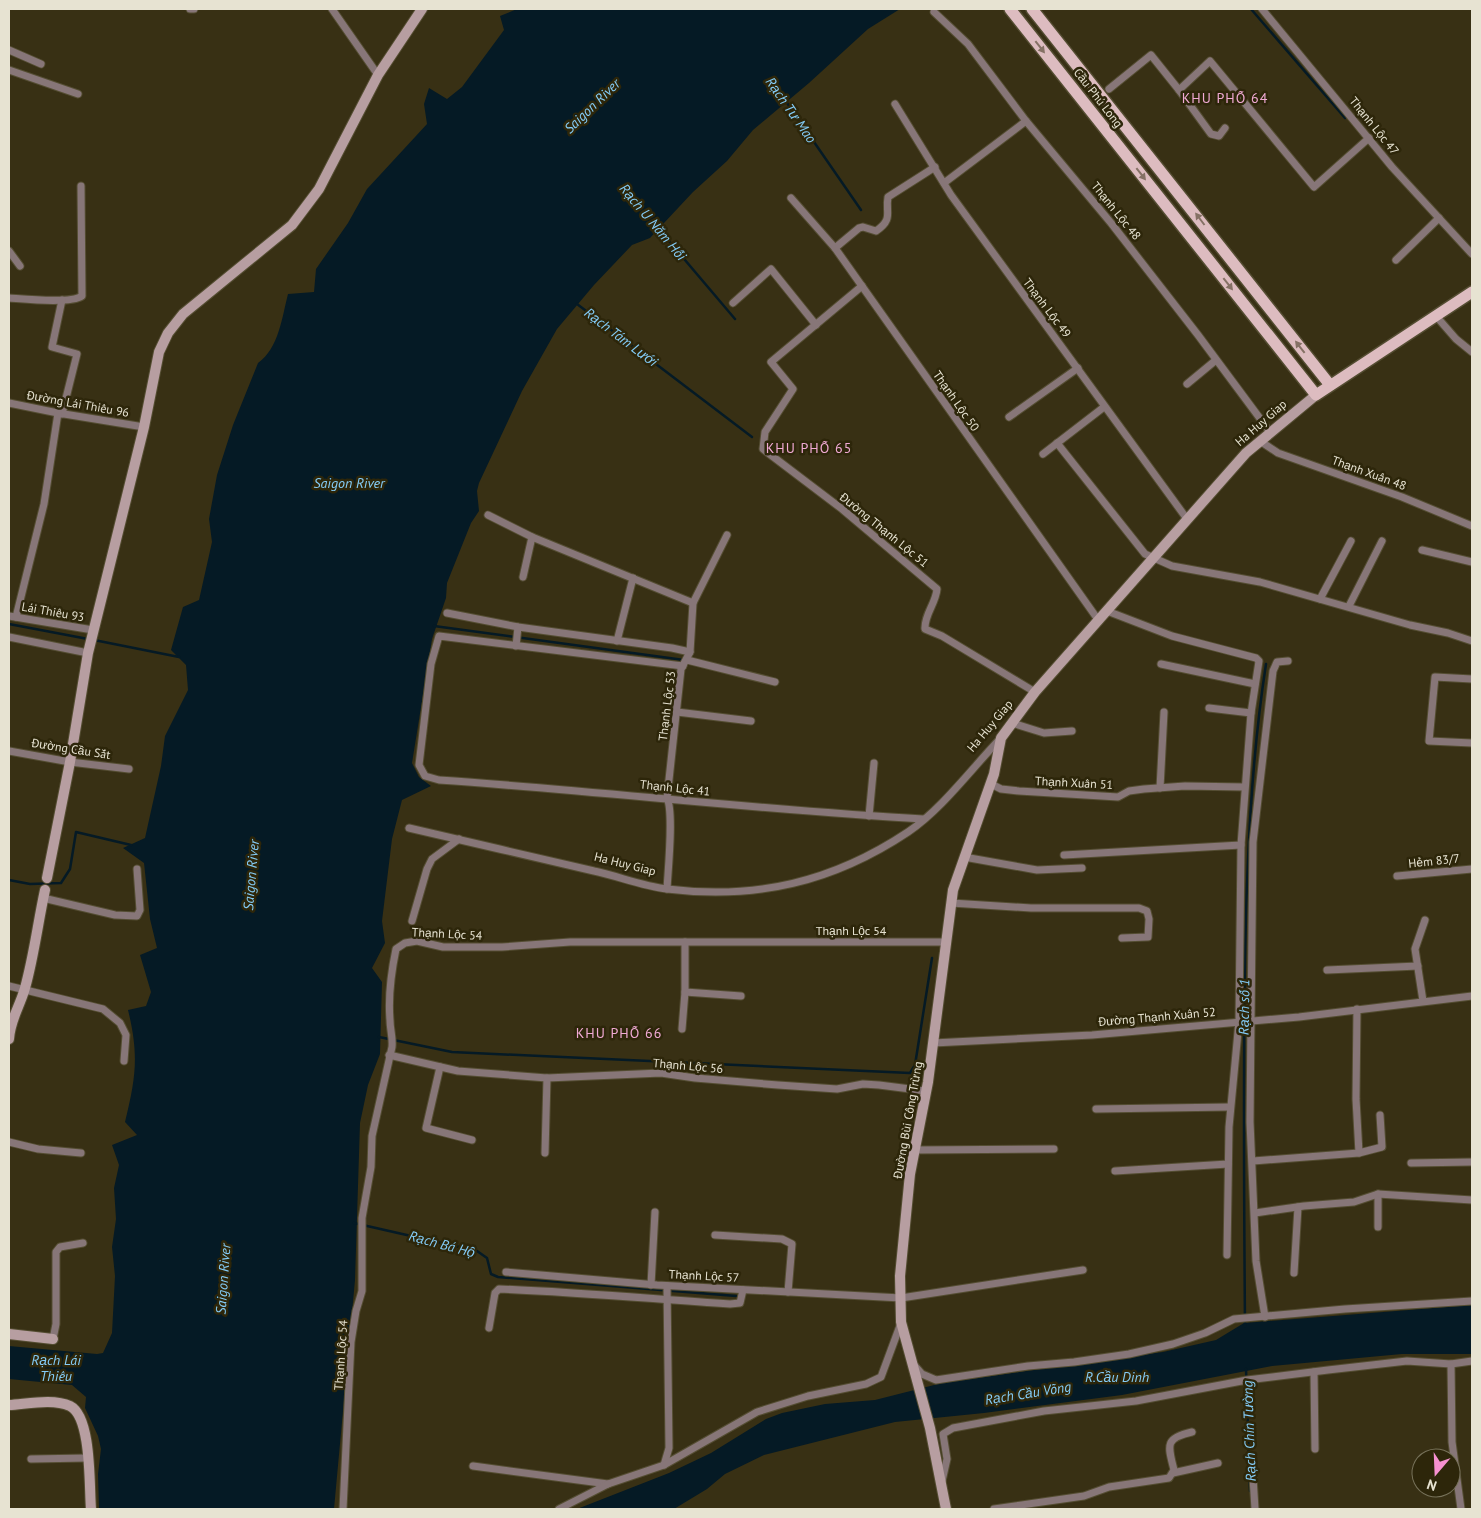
<svg xmlns="http://www.w3.org/2000/svg" width="1481" height="1518" font-family="'PT Sans',sans-serif">
<rect width="100%" height="100%" fill="#383014"/>
<!-- water -->
<g fill="#051a25">
<path d="M517,9H900L868,29L809,83L753,130L727,161L693,192L650,238L632,245L594,285L557,329L522,391L479,483L477,491L479,511L471,523L447,583L446,598L432,639L412,763L419,777L431,786L402,800L392,839L382,921L385,943L372,968L382,982L380,1054L368,1085L360,1123L355,1280L334,1509H99L98,1474L101,1449L98,1436L85,1408L86,1397L72,1385L9,1379V1346L97,1354L103,1353L112,1333L115,1276L112,1247L116,1219L114,1188L119,1165L112,1145L137,1135L125,1122C136,1077 139,1055 128,1010L146,1006L151,992L140,955L157,948L150,919L144,863L123,848L145,838L161,766L165,736L188,690L186,665L171,650L183,607L199,600L212,542L209,519L217,475L233,425L258,363C279,348 282,317 288,294L314,292L316,269L348,223L367,189L427,124L424,104L429,88L447,99L462,87L504,30L500,16Z"/>
<path d="M1472,1305V1354H1402L1272,1366L1122,1395L984,1413L895,1422L764,1455L725,1474L707,1489L674,1509H577L669,1473L711,1453L766,1419L782,1413L825,1404L875,1400L942,1383L1163,1352L1216,1340L1244,1323Z"/>
</g>
<g fill="none" stroke-linecap="round" stroke-linejoin="round">
<!-- stream -->
<g stroke="#051a25" stroke-width="2.5">
<path d="M1251,9L1345,118"/>
<path d="M785,100L861,210"/>
<path d="M657,227L735,319"/>
<path d="M577,304L752,437"/>
<path d="M9,624L88,639"/>
<path d="M434,626L684,660"/>
<path d="M94,640L179,657"/>
<path d="M9,880L30,884L61,883L70,869L76,832L131,845"/>
<path d="M379,1037L452,1052L910,1073L915,1065L932,958"/>
<path d="M354,1223L477,1251L487,1258L491,1274L498,1277L736,1296"/>
<path d="M1245,1326C1244,1203 1243,1081 1245,958C1247,860 1251,761 1266,664"/>
<path d="M1246,1369L1250,1491"/>
</g>
<defs>
<g id="street">
<path d="M190,9H194"/>
<path d="M332,9L378,75"/>
<path d="M1262,9L1392,167L1472,254"/>
<path d="M934,12L968,44L1026,121L1111,223L1198,335L1270,432"/>
<path d="M9,50L41,64"/>
<path d="M9,70L78,94"/>
<path d="M1109,89L1151,55L1179,90"/>
<path d="M895,104L951,195L1187,519"/>
<path d="M1225,128L1219,136L1211,134L1179,90L1210,61L1314,187L1369,138"/>
<path d="M944,183L1026,121"/>
<path d="M791,198L835,248L1099,621"/>
<path d="M835,248L859,228L863,227L876,231C894,219 885,212 888,197L935,167"/>
<path d="M9,251L20,266"/>
<path d="M1396,260L1439,218"/>
<path d="M862,286L771,362L793,389L765,432L763,449L842,509L937,589C936,603 924,615 925,629L942,636L1035,692"/>
<path d="M9,298C24,299 71,304 82,296L81,186"/>
<path d="M62,300L52,347L77,354L62,414"/>
<path d="M733,303L771,269L816,325"/>
<path d="M1436,316L1456,339L1472,352"/>
<path d="M1187,384L1216,360"/>
<path d="M9,403L58,413L144,427"/>
<path d="M1009,417L1078,368"/>
<path d="M1260,441L1278,453L1402,497L1472,526"/>
<path d="M1057,443L1145,554L1172,566L1260,582L1410,625L1448,633L1472,641"/>
<path d="M1043,454L1104,407"/>
<path d="M488,515L532,537L523,577"/>
<path d="M532,537L693,603"/>
<path d="M1422,550L1472,562"/>
<path d="M1320,599L1351,541"/>
<path d="M1349,606L1382,541"/>
<path d="M1107,611L1172,636L1256,658L1259,661L1251,713L1241,845L1239,1021L1229,1127L1227,1255"/>
<path d="M447,613L518,627L672,648L690,652"/>
<path d="M9,616L93,630"/>
<path d="M16,617L44,504L58,413"/>
<path d="M9,637L88,653"/>
<path d="M617,641L633,578"/>
<path d="M516,646L518,627"/>
<path d="M687,660L775,682"/>
<path d="M1161,664L1255,684"/>
<path d="M683,666L439,636L431,664L419,765L425,776L439,780C600,791 761,810 923,819"/>
<path d="M1472,679L1435,677L1429,741L1472,743"/>
<path d="M1209,708L1251,713"/>
<path d="M677,712L751,721"/>
<path d="M1012,723L1044,733L1072,731"/>
<path d="M9,751L70,762L129,769"/>
<path d="M991,784L1001,789L1019,791L1118,797L1129,791L1144,789L1185,786L1244,787"/>
<path d="M1160,788L1164,712"/>
<path d="M869,816L874,763"/>
<path d="M409,828C471,842 532,857 594,871C618,876 642,886 667,889C756,900 833,882 908,832C942,809 972,768 1001,738"/>
<path d="M1064,855L1241,845"/>
<path d="M964,857L1037,870L1082,868"/>
<path d="M1397,876L1472,869"/>
<path d="M667,889C668,870 674,812 667,798L681,669L690,652L693,603L727,535"/>
<path d="M43,898L115,915L137,916L140,910L137,869"/>
<path d="M951,903L1031,908H1139L1147,911L1149,919L1148,937L1122,938"/>
<path d="M412,921L427,869L432,859L459,839"/>
<path d="M1327,970L1418,966"/>
<path d="M9,986L103,1009L120,1023L126,1035L124,1061"/>
<path d="M685,992L741,996"/>
<path d="M1423,1001L1415,949L1425,920"/>
<path d="M1357,1009L1356,1099L1359,1153L1382,1147L1380,1115"/>
<path d="M682,1029L685,992V942"/>
<path d="M933,1043L1092,1035L1299,1017L1472,996"/>
<path d="M389,1055L458,1071L547,1078L661,1073L695,1078L778,1085L837,1089L863,1084L879,1085L926,1091"/>
<path d="M440,1067L426,1128L472,1140"/>
<path d="M1096,1109L1230,1107"/>
<path d="M9,1142L38,1149L81,1153"/>
<path d="M915,1150L1054,1149"/>
<path d="M545,1153L547,1078"/>
<path d="M1253,1161L1359,1153"/>
<path d="M1411,1163L1472,1162"/>
<path d="M1115,1171L1228,1164"/>
<path d="M1378,1194V1227"/>
<path d="M1255,1213L1304,1206L1354,1202L1378,1194L1472,1200"/>
<path d="M715,1235L782,1239L792,1244L788,1292"/>
<path d="M506,1272L657,1285L901,1298L1083,1270"/>
<path d="M1294,1273L1298,1207"/>
<path d="M651,1285L655,1212"/>
<path d="M1265,1317L1256,1261L1250,1122L1251,1020L1253,842L1273,671L1277,662L1288,661"/>
<path d="M489,1328L495,1293L499,1289C576,1292 653,1299 730,1304L740,1303L743,1290"/>
<path d="M53,1339L56,1324V1252L60,1247L83,1243"/>
<path d="M1451,1364L1452,1442L1461,1509"/>
<path d="M915,1366L922,1374L936,1380L1028,1366L1074,1362L1129,1354L1173,1344L1205,1333L1234,1319L1345,1309L1472,1301"/>
<path d="M1314,1372L1315,1449"/>
<path d="M31,1459L87,1458"/>
<path d="M1252,1461L1255,1509"/>
<path d="M664,1465L669,1448L667,1286"/>
<path d="M473,1466L608,1484L664,1465L757,1412L808,1396L866,1384L881,1377L901,1323"/>
<path d="M1173,1473L1218,1463"/>
<path d="M942,1481L947,1459L943,1434L953,1428L1044,1411L1136,1401L1247,1380L1328,1370L1407,1361L1451,1364L1472,1361"/>
<path d="M343,1509L351,1342L356,1311L362,1291V1218L371,1167L372,1136L392,1047C393,1037 390,1030 390,1020C388,996 391,973 396,949L405,943L417,941L443,947H502L570,942H945"/>
<path d="M559,1509L608,1484"/>
<path d="M994,1509L1084,1496L1109,1487L1169,1478L1174,1470C1168,1446 1164,1438 1192,1432"/>
</g>
<g id="secondary">
<path d="M47,878L70,762L88,653L144,427L159,352L168,333L183,314L292,225L319,189L378,75L422,9"/>
<path d="M9,1039C10,1020 20,1006 25,988C34,956 38,922 45,890"/>
<path d="M9,1334L53,1339"/>
<path d="M9,1405C27,1404 53,1398 70,1406C92,1417 89,1487 91,1509"/>
<path d="M946,1509L930,1428L901,1322L900,1276L910,1174L928,1082L953,890L994,774L1001,738L1035,692L1246,453L1316,395"/>
</g>
<g id="primary">
<path d="M1010,9L1316,395L1472,292"/>
<path d="M1032,9L1330,385"/>
</g>
</defs>
<!-- street casing -->
<use href="#street" stroke="#544d32" stroke-width="9"/>
<!-- secondary casing -->
<use href="#secondary" stroke="#544d32" stroke-width="12"/>
<!-- primary casing -->
<use href="#primary" stroke="#544d32" stroke-width="14"/>
<!-- street -->
<use href="#street" stroke="#877678" stroke-width="7"/>
<!-- secondary -->
<use href="#secondary" stroke="#b79ea1" stroke-width="10"/>
<!-- primary -->
<use href="#primary" stroke="#ddbcc0" stroke-width="11"/>
</g>
<!-- one-way arrows -->
<defs><path id="oneway-solid" d="M-6-.8H1V-3.2L6.5 0L1 3.2V.8H-6Z" transform="scale(1.25)"/></defs>
<g fill="#857165">
<use href="#oneway-solid" transform="translate(1040 47) rotate(52)"/>
<use href="#oneway-solid" transform="translate(1141 174) rotate(52)"/>
<use href="#oneway-solid" transform="translate(1200 219) rotate(-127)"/>
<use href="#oneway-solid" transform="translate(1228 284) rotate(52)"/>
<use href="#oneway-solid" transform="translate(1300 347) rotate(-128)"/>
</g>
<g text-anchor="middle" stroke-width="5" stroke-linejoin="round" paint-order="stroke">
<!-- street labels -->
<g font-size="12" fill="#e7e3d2" stroke="#2d260a">
<text transform="translate(1098 98) rotate(52)" y="4">Cầu Phú Long</text>
<text transform="translate(1374 126) rotate(51)" y="4">Thạnh Lộc 47</text>
<text transform="translate(1116 211) rotate(51)" y="4">Thạnh Lộc 48</text>
<text transform="translate(1047 308) rotate(53)" y="4">Thạnh Lộc 49</text>
<text transform="translate(956 401) rotate(55)" y="4">Thạnh Lộc 50</text>
<text transform="translate(78 404) rotate(10)" y="4">Đường Lái Thiêu 96</text>
<text transform="translate(1261 423) rotate(-41)" y="4">Ha Huy Giap</text>
<text transform="translate(1369 473) rotate(20)" y="4">Thạnh Xuân 48</text>
<text transform="translate(884 530) rotate(39)" y="4">Đường Thạnh Lộc 51</text>
<text transform="translate(53 612) rotate(10)" y="4">Lái Thiêu 93</text>
<text transform="translate(667 706) rotate(-83)" y="4">Thạnh Lộc 53</text>
<text transform="translate(990 726) rotate(-50)" y="4">Ha Huy Giap</text>
<text transform="translate(71 749) rotate(9)" y="4">Đường Cầu Sắt</text>
<text transform="translate(1074 783) rotate(3)" y="4">Thạnh Xuân 51</text>
<text transform="translate(675 788) rotate(6)" y="4">Thạnh Lộc 41</text>
<text transform="translate(1434 861) rotate(-6)" y="4">Hẻm 83/7</text>
<text transform="translate(625 864) rotate(14)" y="4">Ha Huy Giap</text>
<text x="851" y="935">Thạnh Lộc 54</text>
<text transform="translate(447 934) rotate(3)" y="4">Thạnh Lộc 54</text>
<text transform="translate(1157 1017) rotate(-5)" y="4">Đường Thạnh Xuân 52</text>
<text transform="translate(688 1066) rotate(5)" y="4">Thạnh Lộc 56</text>
<text transform="translate(908 1120) rotate(-80)" y="4">Đường Bùi Công Trừng</text>
<text transform="translate(704 1276) rotate(3)" y="4">Thạnh Lộc 57</text>
<text transform="translate(341 1355) rotate(-86)" y="4">Thạnh Lộc 54</text>
</g>
<!-- neighbourhood labels -->
<g font-size="14" letter-spacing="1" fill="#f1aad5" stroke="#2d260a">
<text x="1225" y="103">KHU PHỐ 64</text>
<text x="809" y="453">KHU PHỐ 65</text>
<text x="619" y="1038">KHU PHỐ 66</text>
</g>
<!-- water labels -->
<g font-size="14" font-style="italic" fill="#84ccf7" stroke="#2d260a">
<text transform="translate(592 106) rotate(-44)" y="5">Saigon River</text>
<text transform="translate(791 110) rotate(55)" y="5">Rạch Tư Mao</text>
<text transform="translate(653 222) rotate(50)" y="5">Rạch U Năm Hối</text>
<text transform="translate(621 337) rotate(37)" y="5">Rạch Tám Lưới</text>
<text x="349" y="488">Saigon River</text>
<text transform="translate(251 875) rotate(-85)" y="5">Saigon River</text>
<text transform="translate(1244 1007) rotate(-89)" y="5">Rạch số 1</text>
<text transform="translate(442 1244) rotate(15)" y="5">Rạch Bá Hộ</text>
<text transform="translate(223 1279) rotate(-86)" y="5">Saigon River</text>
<text x="56" y="1365">Rạch Lái<tspan x="56" dy="16">Thiêu</tspan></text>
<text x="1117" y="1382">R.Cầu Dinh</text>
<text transform="translate(1028 1393) rotate(-9)" y="5">Rạch Cầu Võng</text>
<text transform="translate(1249 1431) rotate(-92)" y="5">Rạch Chín Tường</text>
</g>
</g>
<!-- border -->
<rect width="1481" height="1518" fill="none" stroke="#e7e3d2" stroke-width="20"/>
<!-- north arrow -->
<g transform="translate(1436 1473) rotate(199)"><circle r="24" fill="#2d260a" stroke="#77725a"/>
<path d="M0-4L9 19L0 12L-9 19Z" fill="#f690d0"/>
<text y="-8" font-size="14" font-weight="bold" text-anchor="middle" fill="#e7e3d2">N</text>
</g>
</svg>
